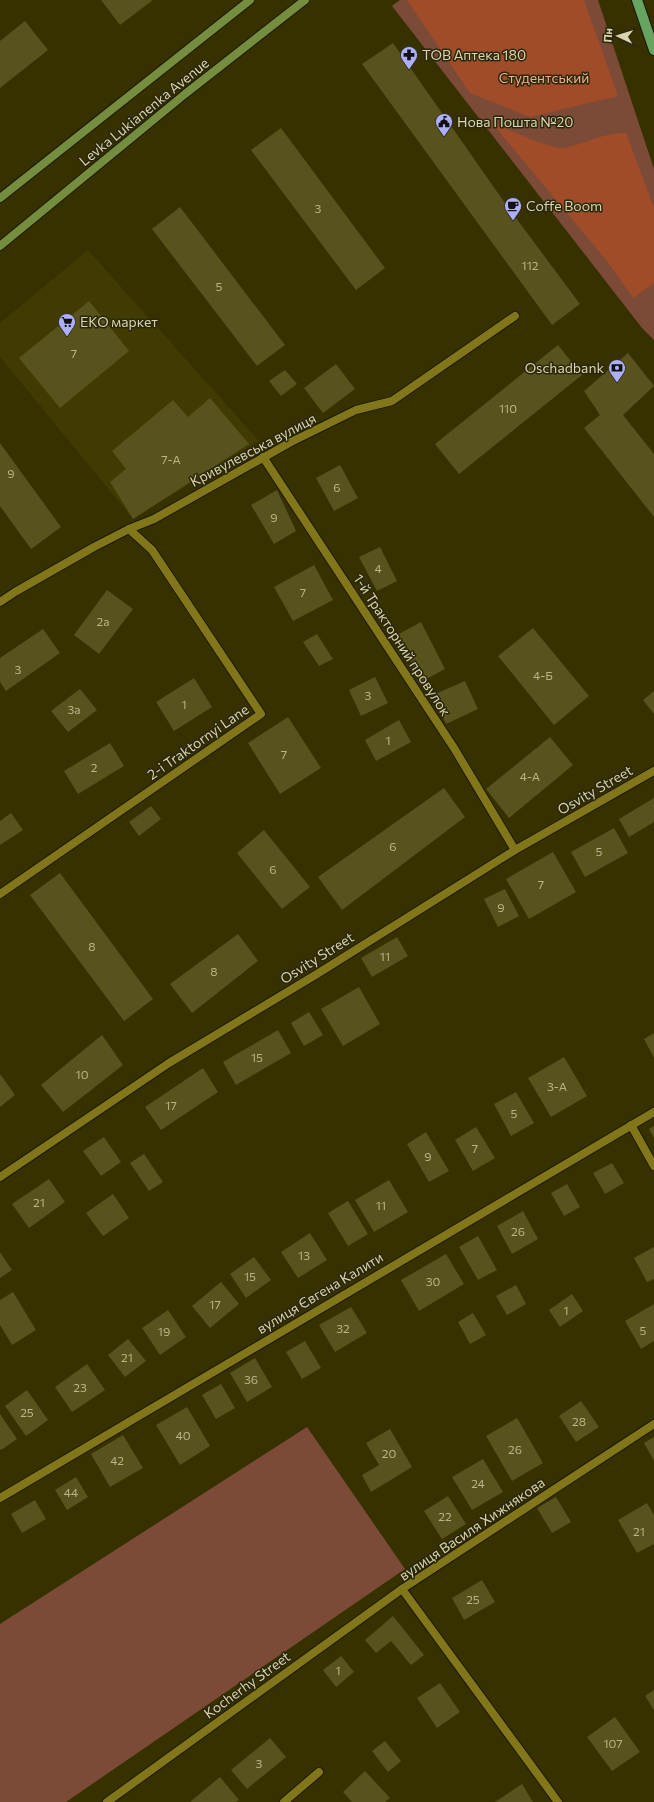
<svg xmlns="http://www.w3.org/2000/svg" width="654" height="1802" font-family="Commissioner,sans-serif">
<rect width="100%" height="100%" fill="#373100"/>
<!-- built -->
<path fill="#413a02" d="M88,250L259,441L133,519L0,357V323Z"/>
<!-- green -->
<g fill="#7c4b38">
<path d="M400,0H598L654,169V340L642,328L392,6Z"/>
<path d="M307,1427L405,1569L66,1802H0V1624Z"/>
</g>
<!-- forest -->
<g fill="#a04c28">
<path d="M407,0H584L618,96L530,117L470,93Z"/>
<path d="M492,123C505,128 551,149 562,148C585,145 602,132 626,133L654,208V283L633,298L607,261Z"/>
</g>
<!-- building -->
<g fill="#58521d">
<path d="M101,0H153L120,25Z"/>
<path d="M25,21L48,50L0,88V41Z"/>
<path d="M393,43L507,206L580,304L552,325L362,64Z"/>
<path d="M281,128L385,268L356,290L251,150Z"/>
<path d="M180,207L285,345L257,366L152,229Z"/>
<path d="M89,301L129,351L60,408L19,358Z"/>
<path d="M558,345L582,375L459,474L435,444Z"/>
<path d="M628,353L654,386L623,415L654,454V517L584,428L600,415L584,391Z"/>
<path d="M336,364L355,389L323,413L304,388Z"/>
<path d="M285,370L297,384L281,396L269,381Z"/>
<path d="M210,398L249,444L133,519L110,482L126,469L112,451L173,400L188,417Z"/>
<path d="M0,443L61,527L31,549L0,506Z"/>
<path d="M340,465L358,498L334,511L316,478Z"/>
<path d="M277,490L296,531L274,544L251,505Z"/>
<path d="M380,547L397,581L377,591L359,557Z"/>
<path d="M314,565L333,600L293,621L274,587Z"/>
<path d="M107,590L133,609L99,654L74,635Z"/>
<path d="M421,622L445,669L421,682L397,635Z"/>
<path d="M533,628L589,696L554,725L498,656Z"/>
<path d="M43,629L60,653L6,691L0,682V658Z"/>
<path d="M317,634L333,659L319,666L303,642Z"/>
<path d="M375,677L388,703L361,716L349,690Z"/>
<path d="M194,678L212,707L174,731L156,702Z"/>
<path d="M465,681L478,709L446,724L433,695Z"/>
<path d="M80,689L97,710L68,732L51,711Z"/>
<path d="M654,691V714L643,700Z"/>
<path d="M288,717L321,768L280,794L248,743Z"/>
<path d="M399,720L411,742L376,761L365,740Z"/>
<path d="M550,737L573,765L509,818L486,789Z"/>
<path d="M110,743L124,766L78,794L64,771Z"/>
<path d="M444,788L465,817L342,910L318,877Z"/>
<path d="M654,798V822L629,837L619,819Z"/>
<path d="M151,806L161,819L139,836L129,822Z"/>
<path d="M11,813L23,830L0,845V821Z"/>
<path d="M614,828L628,853L585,877L571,852Z"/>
<path d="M264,830L310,887L282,909L237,853Z"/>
<path d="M553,852L576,892L529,919L506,879Z"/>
<path d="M60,873L153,999L124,1021L30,895Z"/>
<path d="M505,889L519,916L498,927L484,899Z"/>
<path d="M238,934L258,961L192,1013L170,984Z"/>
<path d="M397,937L408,956L372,977L361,958Z"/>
<path d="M359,987L380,1024L343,1046L321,1009Z"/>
<path d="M309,1012L323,1035L304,1046L291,1023Z"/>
<path d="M278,1030L291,1053L236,1085L223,1062Z"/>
<path d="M654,1033V1058L644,1039Z"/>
<path d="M102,1035L123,1065L63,1112L41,1085Z"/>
<path d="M564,1057L587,1096L551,1117L528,1078Z"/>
<path d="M203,1068L218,1092L161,1130L145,1107Z"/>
<path d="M0,1074L15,1095L0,1107Z"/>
<path d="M516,1092L534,1123L511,1136L494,1104Z"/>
<path d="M654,1126V1138L649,1129Z"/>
<path d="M476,1127L495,1158L473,1171L455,1140Z"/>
<path d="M426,1132L449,1171L429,1182L407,1144Z"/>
<path d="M104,1137L121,1162L101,1176L83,1151Z"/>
<path d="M144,1154L163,1182L149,1191L130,1163Z"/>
<path d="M612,1163L624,1183L605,1194L593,1173Z"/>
<path d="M49,1179L65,1202L29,1228L12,1204Z"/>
<path d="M389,1180L408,1212L374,1232L355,1200Z"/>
<path d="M567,1184L580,1207L564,1216L551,1193Z"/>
<path d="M113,1194L129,1218L103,1236L86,1213Z"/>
<path d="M348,1201L368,1234L348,1246L328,1213Z"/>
<path d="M523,1211L538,1239L512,1254L497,1226Z"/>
<path d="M310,1233L327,1260L298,1278L281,1252Z"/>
<path d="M478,1236L497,1270L478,1280L459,1247Z"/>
<path d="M654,1247V1279L647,1282L634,1258Z"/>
<path d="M0,1252L12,1270L0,1278Z"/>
<path d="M446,1254L464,1284L419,1311L401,1280Z"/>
<path d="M254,1257L271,1280L246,1298L230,1274Z"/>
<path d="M221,1282L239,1304L210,1328L192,1306Z"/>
<path d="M516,1285L526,1304L507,1315L496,1296Z"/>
<path d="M13,1292L36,1330L12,1345L0,1325V1300Z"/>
<path d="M572,1294L583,1311L560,1327L549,1310Z"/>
<path d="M654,1304V1341L641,1349L625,1321Z"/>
<path d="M351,1307L367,1333L335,1352L319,1325Z"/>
<path d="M168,1310L186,1337L160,1355L142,1328Z"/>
<path d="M473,1313L486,1335L470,1344L458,1322Z"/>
<path d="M128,1339L146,1361L125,1377L108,1355Z"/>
<path d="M305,1341L321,1368L302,1379L286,1352Z"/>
<path d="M255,1358L272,1387L247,1402L230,1373Z"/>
<path d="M87,1364L105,1390L72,1412L55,1387Z"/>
<path d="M221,1384L235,1408L216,1419L202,1395Z"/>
<path d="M27,1390L48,1420L26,1436L5,1406Z"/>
<path d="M581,1401L599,1427L576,1442L559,1416Z"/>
<path d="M187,1407L210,1446L180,1465L156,1425Z"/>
<path d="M0,1414L17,1439L1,1450L0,1449Z"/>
<path d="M517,1418L543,1463L512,1481L486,1436Z"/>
<path d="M390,1429L412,1467L371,1492L362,1475L379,1465L366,1443Z"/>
<path d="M123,1435L143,1468L110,1487L91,1454Z"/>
<path d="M654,1437V1461L644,1443Z"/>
<path d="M483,1459L503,1492L472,1510L452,1477Z"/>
<path d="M76,1477L88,1497L67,1510L55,1490Z"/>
<path d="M448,1496L466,1524L442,1539L424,1511Z"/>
<path d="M556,1497L571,1522L552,1533L537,1508Z"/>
<path d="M35,1500L46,1519L22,1533L11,1514Z"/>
<path d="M647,1503L654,1515V1544L637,1553L618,1520Z"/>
<path d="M482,1580L495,1602L464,1620L452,1598Z"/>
<path d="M393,1616L424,1655L411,1665L391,1641L376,1653L365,1640Z"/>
<path d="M341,1656L354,1672L336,1687L323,1670Z"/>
<path d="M440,1683L460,1712L437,1728L417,1698Z"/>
<path d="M654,1690V1710L645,1696Z"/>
<path d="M615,1717L640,1752L612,1771L587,1737Z"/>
<path d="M270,1738L286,1757L247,1789L231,1770Z"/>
<path d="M385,1741L401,1761L388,1772L372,1751Z"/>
<path d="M365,1771L390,1798L385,1802H352L343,1792Z"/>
<path d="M220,1777L239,1800L236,1802H190Z"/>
<path d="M522,1784L533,1802H495Z"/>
</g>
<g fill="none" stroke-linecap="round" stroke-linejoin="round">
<defs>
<g id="minor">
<path d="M263,457L454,748L515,850"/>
<path d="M0,602L15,592L94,547L129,529L154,519L291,442L356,410L392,401L515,316"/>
<path d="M0,894L261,714L152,550L129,529"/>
<path d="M631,1125L654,1166"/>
<path d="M0,1177L169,1063L317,974L515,850L654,771"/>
<path d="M0,1498L654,1112"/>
<path d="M107,1802L402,1589"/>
<path d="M284,1802L319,1772"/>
<path d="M558,1802L402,1589L654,1424"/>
</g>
<g id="secondary">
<path d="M0,198L250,0"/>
<path d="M0,246L185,94L305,0"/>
</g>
<path id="primary" d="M637,0L654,50"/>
</defs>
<!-- minor casing -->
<use href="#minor" stroke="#1c1900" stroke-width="10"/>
<!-- secondary casing -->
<use href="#secondary" stroke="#1c1900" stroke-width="10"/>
<!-- primary casing -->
<use href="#primary" stroke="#1c1900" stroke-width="12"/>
<!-- minor -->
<use href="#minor" stroke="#817619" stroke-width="8"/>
<!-- secondary -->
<use href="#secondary" stroke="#748d3e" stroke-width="8"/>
<!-- primary -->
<use href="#primary" stroke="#67a462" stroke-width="10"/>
</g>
<!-- icons -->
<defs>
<symbol id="pharmacy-pin" viewBox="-11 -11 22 30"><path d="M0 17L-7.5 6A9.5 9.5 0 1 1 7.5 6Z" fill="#adaffb" stroke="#2b270c"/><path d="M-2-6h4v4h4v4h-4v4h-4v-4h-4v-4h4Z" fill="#111"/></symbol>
<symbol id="civic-pin" viewBox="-11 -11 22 30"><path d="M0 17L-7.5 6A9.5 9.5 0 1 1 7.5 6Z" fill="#adaffb" stroke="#2b270c"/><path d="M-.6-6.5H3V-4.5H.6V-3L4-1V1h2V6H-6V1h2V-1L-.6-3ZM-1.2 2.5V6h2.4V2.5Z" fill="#111"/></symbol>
<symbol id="cafe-pin" viewBox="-11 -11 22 30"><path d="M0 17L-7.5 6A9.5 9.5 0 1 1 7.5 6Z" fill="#adaffb" stroke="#2b270c"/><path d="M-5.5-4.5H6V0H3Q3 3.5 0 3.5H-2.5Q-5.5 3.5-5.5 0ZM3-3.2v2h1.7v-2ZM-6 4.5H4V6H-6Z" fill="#111"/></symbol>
<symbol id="supermarket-pin" viewBox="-11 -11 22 30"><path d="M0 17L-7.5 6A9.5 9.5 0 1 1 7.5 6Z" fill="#adaffb" stroke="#2b270c"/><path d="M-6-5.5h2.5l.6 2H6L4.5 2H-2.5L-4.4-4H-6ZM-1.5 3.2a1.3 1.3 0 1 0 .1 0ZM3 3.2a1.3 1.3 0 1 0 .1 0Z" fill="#111"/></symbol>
<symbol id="bank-pin" viewBox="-11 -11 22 30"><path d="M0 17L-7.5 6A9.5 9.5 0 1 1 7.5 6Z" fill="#adaffb" stroke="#2b270c"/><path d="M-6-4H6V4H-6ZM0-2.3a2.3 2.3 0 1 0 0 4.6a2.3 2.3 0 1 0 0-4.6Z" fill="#111"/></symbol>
</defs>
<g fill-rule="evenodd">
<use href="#pharmacy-pin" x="399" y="45" width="20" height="27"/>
<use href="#civic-pin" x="434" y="112" width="20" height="27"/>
<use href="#cafe-pin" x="503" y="196" width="20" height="27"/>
<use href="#supermarket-pin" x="57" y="312" width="20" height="27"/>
<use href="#bank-pin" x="607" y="358" width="20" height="27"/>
</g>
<g text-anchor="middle" stroke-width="3" stroke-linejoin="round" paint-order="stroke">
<!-- number labels -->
<g font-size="12" fill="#b8b488">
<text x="318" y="213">3</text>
<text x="530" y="270">112</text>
<text x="219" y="291">5</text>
<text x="74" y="358">7</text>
<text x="508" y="413">110</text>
<text x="171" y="464">7-А</text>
<text x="11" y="478">9</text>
<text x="337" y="492">6</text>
<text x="274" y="522">9</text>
<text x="378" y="573">4</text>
<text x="303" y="597">7</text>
<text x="103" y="626">2а</text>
<text x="18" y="674">3</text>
<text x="543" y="680">4-Б</text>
<text x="368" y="700">3</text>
<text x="184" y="709">1</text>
<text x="74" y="714">3а</text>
<text x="388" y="745">1</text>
<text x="284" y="759">7</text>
<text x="94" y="772">2</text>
<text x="530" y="781">4-А</text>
<text x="393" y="851">6</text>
<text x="599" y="856">5</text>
<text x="273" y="874">6</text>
<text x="541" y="889">7</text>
<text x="501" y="912">9</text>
<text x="92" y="951">8</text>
<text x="385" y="961">11</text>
<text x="214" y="976">8</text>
<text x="257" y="1062">15</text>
<text x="82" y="1079">10</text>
<text x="557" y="1091">3-А</text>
<text x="171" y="1110">17</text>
<text x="514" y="1118">5</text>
<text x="475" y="1153">7</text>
<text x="428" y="1161">9</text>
<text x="39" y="1207">21</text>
<text x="381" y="1210">11</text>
<text x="518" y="1236">26</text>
<text x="304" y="1260">13</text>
<text x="250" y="1281">15</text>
<text x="433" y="1286">30</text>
<text x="215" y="1309">17</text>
<text x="566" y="1315">1</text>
<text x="343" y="1333">32</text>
<text x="643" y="1335">5</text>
<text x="164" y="1336">19</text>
<text x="127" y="1362">21</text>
<text x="251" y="1384">36</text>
<text x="80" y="1392">23</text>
<text x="27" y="1417">25</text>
<text x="579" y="1426">28</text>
<text x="183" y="1440">40</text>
<text x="515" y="1454">26</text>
<text x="389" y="1458">20</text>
<text x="117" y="1465">42</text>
<text x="478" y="1488">24</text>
<text x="71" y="1497">44</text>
<text x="445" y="1521">22</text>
<text x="639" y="1536">21</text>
<text x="473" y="1604">25</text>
<text x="338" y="1675">1</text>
<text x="613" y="1748">107</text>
<text x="259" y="1768">3</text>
</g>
<!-- poi labels -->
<g font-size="14" fill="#d8d4ab" stroke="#2b270c" text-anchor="start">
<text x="422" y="60">ТОВ Аптека 180</text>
<text x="457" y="127">Нова Пошта №20</text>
<text x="526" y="211">Coffe Boom</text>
<text x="80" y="327">ЕКО маркет</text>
<text x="604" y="373" text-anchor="end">Oschadbank</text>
</g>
<!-- park labels -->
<g font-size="14" fill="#f3ad91" stroke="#2b270c">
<text x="544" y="83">Студентський</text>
</g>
<!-- street labels -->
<g font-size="14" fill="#d8d4ab" stroke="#2b270c">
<text transform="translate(144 112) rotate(-39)" y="5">Levka Lukianenka Avenue</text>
<text transform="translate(253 450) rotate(-28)" y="5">Кривулевська вулиця</text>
<text transform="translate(402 645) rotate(57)" y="5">1-й Тракторний провулок</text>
<text transform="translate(198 742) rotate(-35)" y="5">2-i Traktornyi Lane</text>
<text transform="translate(595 790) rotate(-30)" y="5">Osvity Street</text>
<text transform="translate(317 958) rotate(-32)" y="5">Osvity Street</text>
<text transform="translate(320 1293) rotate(-31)" y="5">вулиця Євгена Калити</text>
<text transform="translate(472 1529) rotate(-34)" y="5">вулиця Василя Хижнякова</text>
<text transform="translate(247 1685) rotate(-36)" y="5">Kocherhy Street</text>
</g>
</g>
<!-- north arrow -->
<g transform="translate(618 36) rotate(274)" stroke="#2b270c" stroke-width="3" paint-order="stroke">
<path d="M0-3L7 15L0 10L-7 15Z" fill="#d8d4ab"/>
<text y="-6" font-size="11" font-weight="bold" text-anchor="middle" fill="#d8d4ab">Пн</text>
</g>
</svg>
